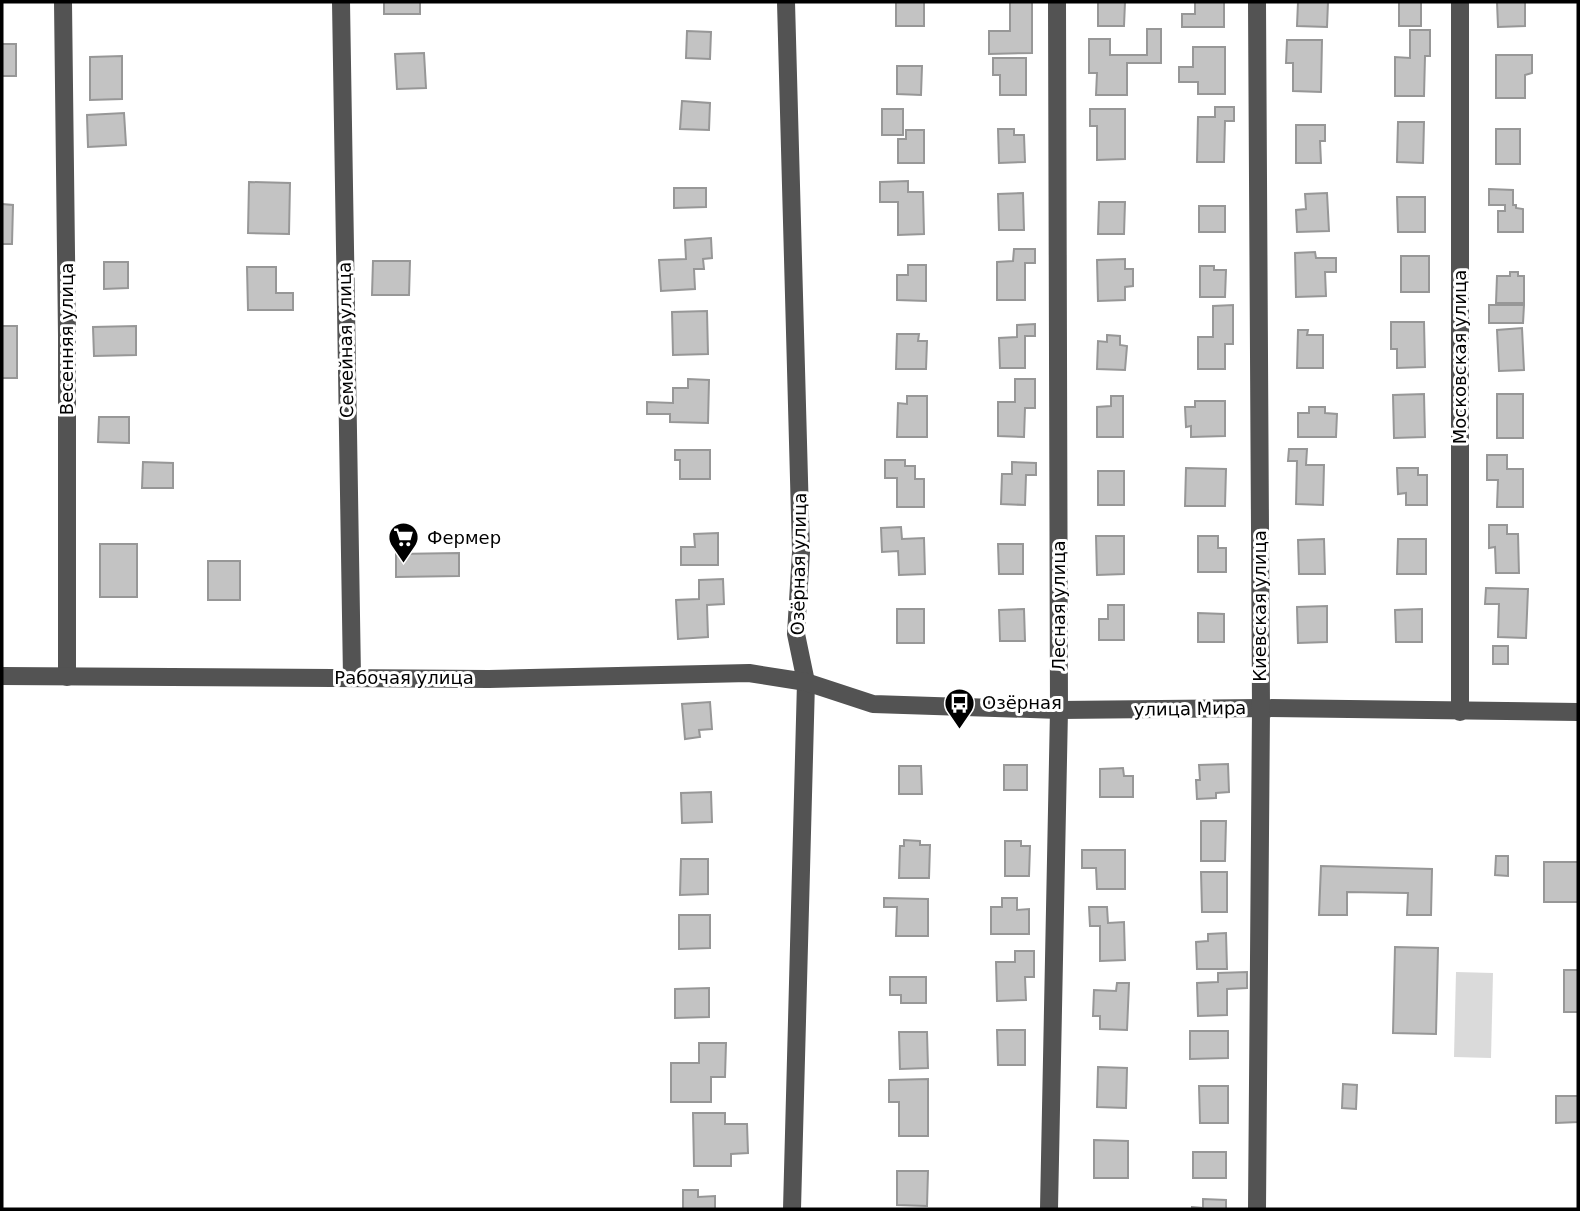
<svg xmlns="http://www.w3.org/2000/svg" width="1580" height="1211" font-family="'DejaVu Sans',sans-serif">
<rect width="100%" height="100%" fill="#fff"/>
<!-- green -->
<path fill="#dadada" d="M1456,972L1493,973L1491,1058L1454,1057Z"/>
<!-- building -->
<g fill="#c3c3c3" stroke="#979797" stroke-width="2">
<rect x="384" y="2" width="36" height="12"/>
<rect x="896" y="2" width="28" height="24"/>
<path d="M1010,2H1032V53L989,54V31H1010Z"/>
<path d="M1098,2H1125L1124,26H1098Z"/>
<path d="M1195,2H1224V27H1182V14H1195Z"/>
<path d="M1298,2H1328L1327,27L1297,26Z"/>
<path d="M1399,2H1427H1421V26H1399Z"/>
<path d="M1497,2H1525V26L1498,27Z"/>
<path d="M1147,29H1161V63H1127V95H1096L1097,73H1089V39H1110V55H1147Z"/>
<path d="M1410,30H1430V56H1425L1424,96H1395V57L1410,58Z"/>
<path d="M687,31L711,32L710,59L686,58Z"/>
<path d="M1287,40H1322L1321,92L1293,91V63H1286Z"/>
<rect x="2" y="44" width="14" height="32"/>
<path d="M1193,47H1225V94H1198V82H1179V67H1193Z"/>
<path d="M424,53L426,88L397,89L395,54Z"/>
<path d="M1496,55H1532V73L1525,75V98H1496Z"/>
<path d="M122,56V99L90,100V57Z"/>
<path d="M993,58H1026V95H1000V75H993Z"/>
<path d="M897,66H922L921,95L897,94Z"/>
<path d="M682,101L710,103L709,130L680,129Z"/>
<path d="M1215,107H1234V121H1225L1224,162H1197L1198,117H1215Z"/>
<rect x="882" y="109" width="21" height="26"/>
<path d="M1090,109H1125V159L1097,160V126H1090Z"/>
<path d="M124,113L126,145L88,147L87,115Z"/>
<path d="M1398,122H1424L1423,163L1397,162Z"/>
<path d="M1296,125H1325V141H1320L1321,163H1296Z"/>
<path d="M998,129H1014V135H1024L1025,162L999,163Z"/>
<rect x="1496" y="129" width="24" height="35"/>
<path d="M906,130H924V163H898V139H906Z"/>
<path d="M908,181V192H923L924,234L898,235V202H880V182Z"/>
<path d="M249,182L290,183L289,234L248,233Z"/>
<path d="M674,188H706V207L674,208Z"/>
<path d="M1489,189L1513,190V205H1516V208L1523,209V232H1498V211H1505V205H1489Z"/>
<path d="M1023,193L1024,230H999L998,194Z"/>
<path d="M1327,193L1329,231L1297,232L1296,210L1306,209L1305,194Z"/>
<path d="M1397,197H1425V232H1398Z"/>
<path d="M1099,202H1125L1124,234H1098Z"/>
<path d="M2,204L13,205L12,244H2Z"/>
<rect x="1199" y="206" width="26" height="26"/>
<path d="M711,238L712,258L703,259L704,269H694L695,289L661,291L659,260L686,259L685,240Z"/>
<path d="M1014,249H1035V263H1025V300H997V262L1013,261Z"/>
<path d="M1315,252L1316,258H1336V272H1325L1326,296L1296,297L1295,253Z"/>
<rect x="1401" y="256" width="28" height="36"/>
<path d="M1125,259V269H1133V286L1125,287V300L1098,301L1097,260Z"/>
<path d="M373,261H410L409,295H372Z"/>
<path d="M104,262H128V288L104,289Z"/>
<path d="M908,265H926V301L897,300V275H908Z"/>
<path d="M1200,266H1214V270H1226L1225,297H1200Z"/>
<path d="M247,267H276V293H293V310H248Z"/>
<path d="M1510,272H1518V276H1524V303H1496L1497,276H1510Z"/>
<path d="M1233,305V344H1225V369H1198V337H1213V306Z"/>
<path d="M1489,305H1524L1523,323H1489Z"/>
<path d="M707,311L708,354L673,355L672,312Z"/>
<path d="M1391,322H1424L1425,367L1397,368V349H1391Z"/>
<path d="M1035,324V336H1025V368H1000L999,338L1017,337V325Z"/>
<rect x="2" y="326" width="15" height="52"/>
<path d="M136,326V355L94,356L93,327Z"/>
<path d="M1522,328L1524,370L1499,371L1497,330Z"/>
<path d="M1298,330H1308L1307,335H1323V368H1297Z"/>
<path d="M897,334H919L918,341H927L926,369H896Z"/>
<path d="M1107,335L1120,336V345L1127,346L1125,370L1097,369L1098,341L1107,342Z"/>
<path d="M688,379L709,380L708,423L670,422V414H647V402L673,403V388H688Z"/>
<path d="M1015,379H1035V408H1025L1024,437L998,436V402H1015Z"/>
<path d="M1424,394L1425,437L1394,438L1393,395Z"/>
<rect x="1497" y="394" width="26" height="44"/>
<path d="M907,396H927V437H897L898,403L907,404Z"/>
<path d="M1111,396H1123V437H1097V407L1111,406Z"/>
<path d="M1195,401H1225V436L1191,437V426L1186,427L1185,407H1195Z"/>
<path d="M1309,407H1325V413L1337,414L1336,437H1298V413H1309Z"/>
<path d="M99,417H129V443L98,442Z"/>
<path d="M1289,449H1307L1306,465H1324L1323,505L1296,504L1297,461H1288Z"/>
<path d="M675,450H710V479H680V460H675Z"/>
<path d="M1487,455H1507V469H1523V507H1497L1498,480H1487Z"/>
<path d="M885,460H905V466H915V479H924V507H897V478H885Z"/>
<path d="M143,462L173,463V488H142Z"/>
<path d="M1012,462L1036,463V475H1026L1025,505L1001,504L1002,474H1012Z"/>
<path d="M1186,468L1226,469L1225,506H1185Z"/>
<path d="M1397,468H1418V475H1427V505H1406V493L1398,494Z"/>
<rect x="1098" y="471" width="26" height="34"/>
<path d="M1489,525H1507V534H1518L1519,573H1496L1495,547L1489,548Z"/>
<path d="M901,527L902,539L924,538L925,574L899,575L898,551L882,552L881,528Z"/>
<path d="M718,533V565H681V547H695L694,534Z"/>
<path d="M1096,536H1124V574L1097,575Z"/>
<path d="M1198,536H1218V548H1226V572H1198Z"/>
<path d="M1324,539L1325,574H1299L1298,540Z"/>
<path d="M1398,539H1426V574H1397Z"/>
<rect x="100" y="544" width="37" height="53"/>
<path d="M998,544H1023V574H999Z"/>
<path d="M459,553V576L396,577V554Z"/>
<rect x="208" y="561" width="32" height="39"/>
<path d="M723,579L724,604L707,605L708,637L678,639L676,600L699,599V580Z"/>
<path d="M1486,588L1528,589L1526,638L1498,637L1499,604H1485Z"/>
<path d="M1108,605H1124V640H1099V619H1108Z"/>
<path d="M1327,606V642L1298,643L1297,607Z"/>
<rect x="897" y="609" width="27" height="34"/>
<path d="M1024,609L1025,641H1000L999,610Z"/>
<path d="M1422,609V642H1396L1395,610Z"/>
<path d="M1198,613L1224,614V642H1198Z"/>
<rect x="1493" y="646" width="15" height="18"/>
<path d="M710,702L712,729L699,730L700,737L685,739L682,704Z"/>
<path d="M1228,764L1229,792L1216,793V798L1197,799L1196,780H1200L1199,765Z"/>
<rect x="1004" y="765" width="23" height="25"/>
<path d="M899,766H921L922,794H899Z"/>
<path d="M1123,768L1124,776H1133V797H1100V769Z"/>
<path d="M711,792L712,822L682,823L681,793Z"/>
<path d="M1201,821H1226L1225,861H1201Z"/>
<path d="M904,840L920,841V845H930L929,878H899L900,846H904Z"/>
<path d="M1005,841H1021V846H1030L1029,876H1005Z"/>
<path d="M1082,850H1125V889H1097L1096,868H1082Z"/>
<path d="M1496,856H1508V876L1495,875Z"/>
<path d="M681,859H708V894L680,895Z"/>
<rect x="1544" y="862" width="34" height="40"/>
<path d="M1321,866L1432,869L1431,915H1407L1408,893L1347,892V915H1319Z"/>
<path d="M1201,872H1227V912H1202Z"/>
<path d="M884,898L928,899V936H896L897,907H884Z"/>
<path d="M1002,898H1017V910L1029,909V934H991V907H1002Z"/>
<path d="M1089,907H1107L1108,923L1124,922L1125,960L1100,961V926H1090Z"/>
<path d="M679,915H710V948L679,949Z"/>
<path d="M1226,933L1227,969H1197L1196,942L1208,941V934Z"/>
<path d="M1395,947L1438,948L1436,1034L1393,1033Z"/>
<path d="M1015,951H1034V977H1025L1026,1000L997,1001L996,962H1015Z"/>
<rect x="1564" y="970" width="14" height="42"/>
<path d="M1247,972V988L1227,989V1015L1198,1016L1197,983L1218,982V973Z"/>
<path d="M890,977H926V1003H901V995H890Z"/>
<path d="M1117,983H1129L1127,1030L1100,1029V1016H1093L1094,990L1116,991Z"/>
<path d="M709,988V1017L675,1018V989Z"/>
<path d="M997,1030H1025V1065H998Z"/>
<path d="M1190,1031H1228V1058L1190,1059Z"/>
<path d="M899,1032H927L928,1068L900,1069Z"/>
<path d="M699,1043H726L725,1077H711V1102H671V1063H699Z"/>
<path d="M1098,1067L1127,1068L1126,1108L1097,1107Z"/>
<path d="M928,1079V1136H899V1102H889V1080Z"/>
<path d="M1343,1084L1357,1085L1356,1109L1342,1108Z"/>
<path d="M1199,1086H1228V1123H1200Z"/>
<path d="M1556,1096H1578V1122L1556,1123Z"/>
<path d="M693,1113H725V1124H747L748,1153L731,1154V1166H694Z"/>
<path d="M1094,1140L1128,1141V1178H1094Z"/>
<rect x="1193" y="1152" width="33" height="26"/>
<path d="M897,1171H928L927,1206L897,1205Z"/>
<path d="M683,1190H698V1197L715,1196V1209H683Z"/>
<path d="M1203,1199L1226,1200V1209H1192V1207L1203,1208Z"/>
</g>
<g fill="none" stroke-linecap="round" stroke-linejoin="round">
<!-- minor -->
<g stroke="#535353" stroke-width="18">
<path d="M63,2L67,336V677"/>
<path d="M341,2L352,677"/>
<path d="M786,2L801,552L796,634L806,682L792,1209"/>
<path d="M2,676L489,679L749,673L806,682L873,704L1059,710L1261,708L1578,712"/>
<path d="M1460,712V2"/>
<path d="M1049,1209L1059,710L1057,2"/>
<path d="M1257,1209L1261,708L1257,2"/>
</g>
</g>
<!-- icons -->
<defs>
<symbol id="supermarket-pin" viewBox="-11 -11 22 30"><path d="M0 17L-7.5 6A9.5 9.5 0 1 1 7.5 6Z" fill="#000" stroke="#fff"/><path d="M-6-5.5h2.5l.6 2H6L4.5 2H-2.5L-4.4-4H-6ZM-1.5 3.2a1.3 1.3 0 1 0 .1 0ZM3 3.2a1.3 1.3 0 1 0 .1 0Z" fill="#fff"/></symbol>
<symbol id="bus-pin" viewBox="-11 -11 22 30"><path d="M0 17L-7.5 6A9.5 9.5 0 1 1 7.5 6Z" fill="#000" stroke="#fff"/><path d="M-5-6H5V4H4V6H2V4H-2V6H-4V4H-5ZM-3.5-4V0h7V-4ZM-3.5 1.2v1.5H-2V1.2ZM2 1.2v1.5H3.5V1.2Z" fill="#fff"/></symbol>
</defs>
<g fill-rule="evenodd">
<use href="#supermarket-pin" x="386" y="520" width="35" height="47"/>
<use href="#bus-pin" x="942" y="686" width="35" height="47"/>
</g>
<g text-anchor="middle" stroke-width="6" stroke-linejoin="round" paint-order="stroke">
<!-- street labels -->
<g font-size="18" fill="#000" stroke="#fff">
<text transform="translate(67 339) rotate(-90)" y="6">Весенняя улица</text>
<text transform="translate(346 340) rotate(-91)" y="6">Семейная улица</text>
<text transform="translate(1460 357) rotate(-90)" y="6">Московская улица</text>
<text transform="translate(799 564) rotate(-89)" y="6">Озёрная улица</text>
<text transform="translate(1059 606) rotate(-90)" y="6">Лесная улица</text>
<text transform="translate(1260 606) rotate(-90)" y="6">Киевская улица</text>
<text x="404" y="684">Рабочая улица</text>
<text transform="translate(1190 709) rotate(-1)" y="6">улица Мира</text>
</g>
<!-- poi labels -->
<g font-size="18" fill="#000" stroke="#fff" text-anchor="start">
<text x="427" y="544">Фермер</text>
<text x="982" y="709">Озёрная</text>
</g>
</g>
<!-- border -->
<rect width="1580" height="1211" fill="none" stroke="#000000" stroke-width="7"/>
</svg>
